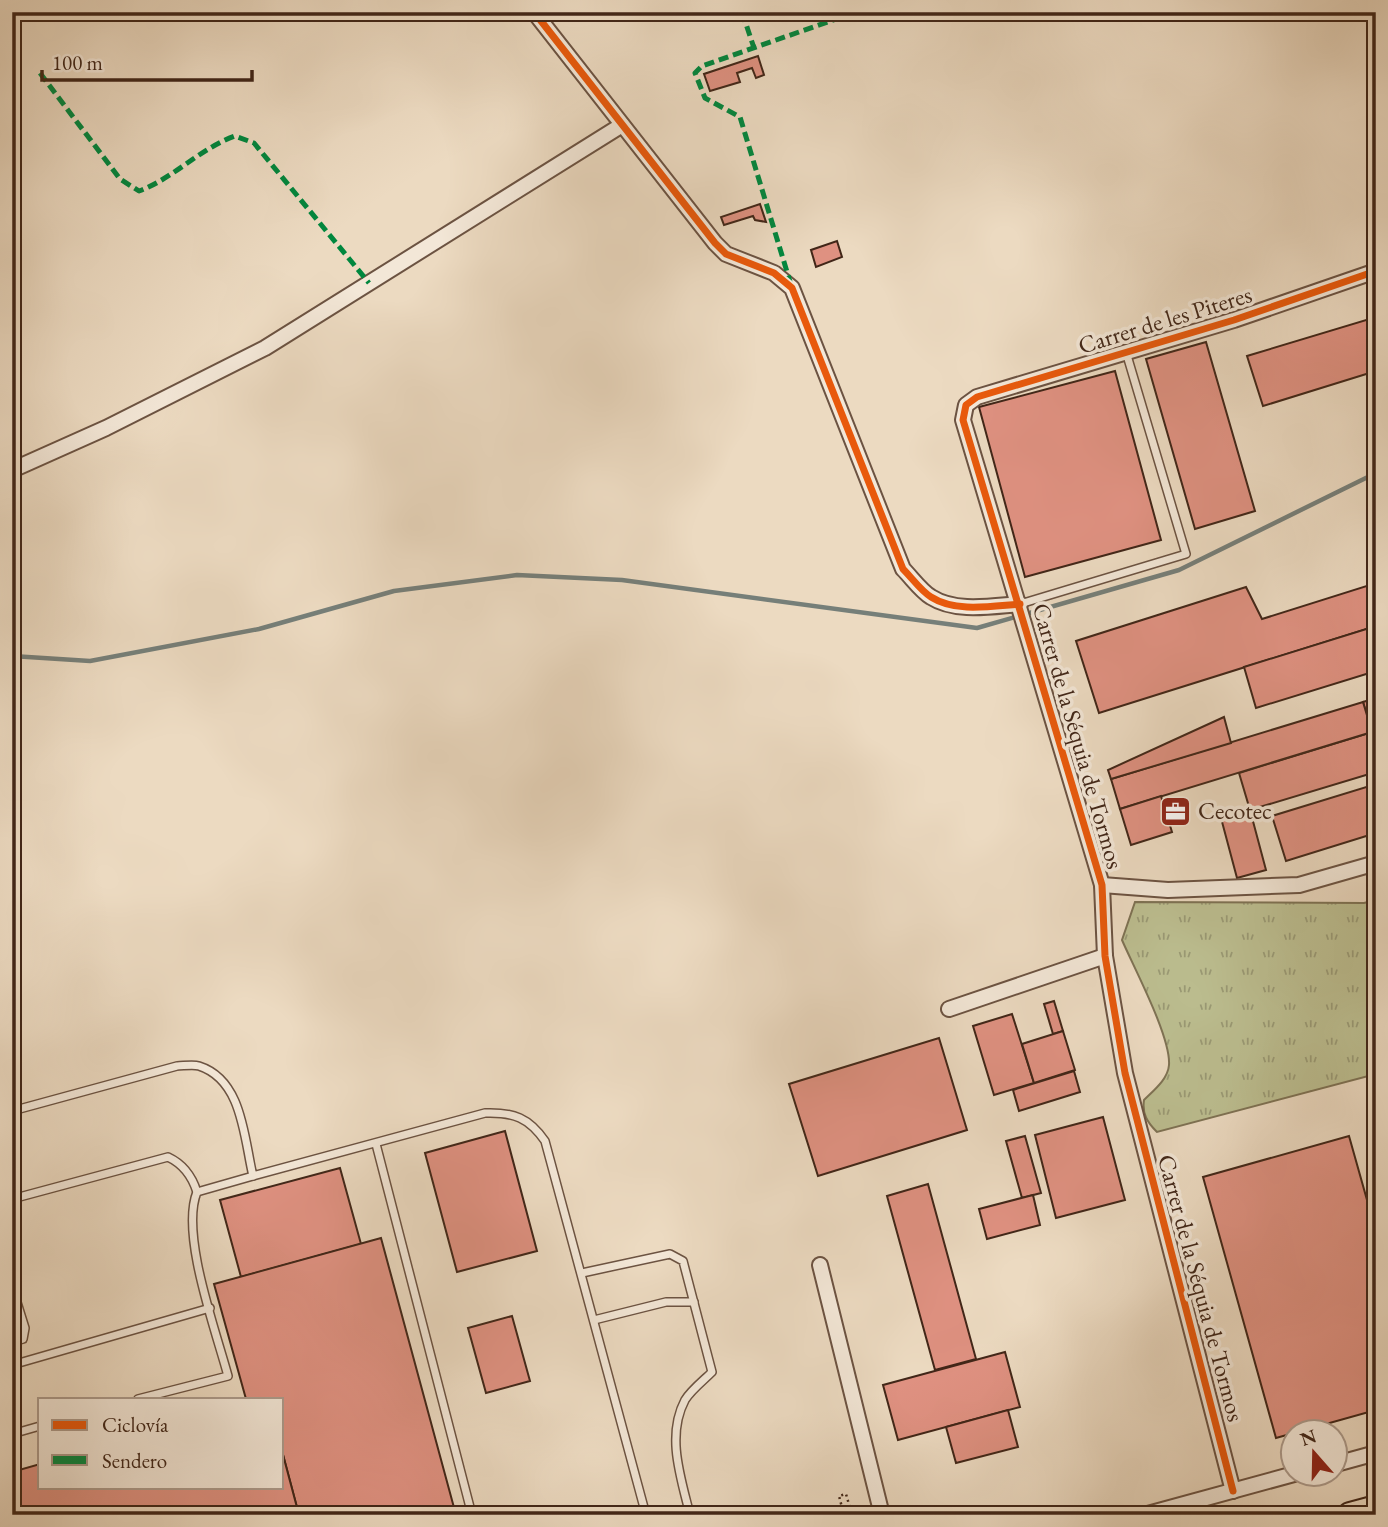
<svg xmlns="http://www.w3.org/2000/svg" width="1388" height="1527" font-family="'EB Garamond',serif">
<defs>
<pattern id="grass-tufts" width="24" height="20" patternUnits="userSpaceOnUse" patternTransform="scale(1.75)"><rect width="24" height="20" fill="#bcbe90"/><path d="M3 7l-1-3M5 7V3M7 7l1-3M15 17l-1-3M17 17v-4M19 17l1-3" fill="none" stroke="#9a9a75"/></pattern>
</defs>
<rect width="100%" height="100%" fill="#ecdac1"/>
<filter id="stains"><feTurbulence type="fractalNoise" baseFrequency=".00286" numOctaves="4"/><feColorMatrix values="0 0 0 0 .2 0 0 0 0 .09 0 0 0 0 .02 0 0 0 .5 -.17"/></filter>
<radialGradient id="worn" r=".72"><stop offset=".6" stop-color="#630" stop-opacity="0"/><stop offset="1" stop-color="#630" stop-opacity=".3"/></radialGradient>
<!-- grass -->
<path fill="url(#grass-tufts)" stroke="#7e7254" stroke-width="2" d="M1376,900V1074L1157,1132C1147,1122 1142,1114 1144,1100C1154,1090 1168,1079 1169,1065C1171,1037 1134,968 1122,940L1135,902L1364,903Z"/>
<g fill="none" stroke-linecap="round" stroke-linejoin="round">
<!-- stream -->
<path stroke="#767f79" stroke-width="4.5" d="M12,656L90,661L259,629L394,591L517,575L622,580L977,628L1179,570L1376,473"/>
</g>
<!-- building -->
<g fill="#df9181" stroke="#412618" stroke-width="2">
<path d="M758,56L764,75L756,78L752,68L737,73L740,82L710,91L704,74Z"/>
<path d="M760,204L766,222L755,220L753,216L724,225L721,217Z"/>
<path d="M837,241L842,257L816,267L811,250Z"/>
<path d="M1376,317V371L1263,406L1247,356Z"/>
<path d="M1206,342L1255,511L1195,529L1146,359Z"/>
<path d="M1115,371L1161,540L1025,577L979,407Z"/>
<path d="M1376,583V626L1099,713L1076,641L1246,587L1262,619Z"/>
<path d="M1376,626V671L1256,708L1244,667Z"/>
<path d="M1376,698V772L1250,810L1239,773L1372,732L1363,702Z"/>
<path d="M1363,702L1372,732L1120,809L1111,779Z"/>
<path d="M1224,717L1231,743L1111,779L1108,770Z"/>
<path d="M1376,784V833L1286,861L1272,816Z"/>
<path d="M1161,796L1172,832L1131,845L1120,809Z"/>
<path d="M1250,810L1266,870L1237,878L1221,818Z"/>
<path d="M1054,1001L1063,1031L1053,1034L1044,1004Z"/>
<path d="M1012,1014L1034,1083L994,1095L973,1026Z"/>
<path d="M1063,1031L1075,1070L1034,1083L1022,1044Z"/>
<path d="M939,1038L967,1130L818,1176L789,1084Z"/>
<path d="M1074,1071L1080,1092L1019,1111L1013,1090Z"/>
<path d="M1103,1117L1125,1200L1056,1218L1035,1135Z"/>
<path d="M505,1131L537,1251L457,1272L425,1153Z"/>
<path d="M1025,1136L1041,1193L1022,1198L1006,1141Z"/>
<path d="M1349,1136L1376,1232V1410L1276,1438L1203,1177Z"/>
<path d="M340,1168L361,1244L241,1277L220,1200Z"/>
<path d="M928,1184L976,1359L935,1370L887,1196Z"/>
<path d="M1033,1195L1040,1225L987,1239L979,1209Z"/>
<path d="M381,1238L456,1515H299L282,1451V1399H246L214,1284Z"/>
<path d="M512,1316L530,1381L486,1393L468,1328Z"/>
<path d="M1005,1352L1020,1407L898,1440L883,1385Z"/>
<path d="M1008,1410L1018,1447L956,1463L946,1427Z"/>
<path d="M282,1451L299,1515H12V1472L40,1464V1487H282Z"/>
</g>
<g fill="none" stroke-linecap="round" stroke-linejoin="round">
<defs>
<g id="lane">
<path d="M1020,604L1186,554L1126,352"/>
<path d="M12,1111L177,1066C183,1066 193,1064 199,1066C243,1080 244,1139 253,1176L485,1113C514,1112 529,1118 545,1141L646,1515"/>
<path d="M376,1144L472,1515"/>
<path d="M12,1199L168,1157C183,1164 192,1176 197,1192"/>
<path d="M582,1273L670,1254L683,1261L712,1372C704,1380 691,1390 685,1400C666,1436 681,1478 690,1515"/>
<path d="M594,1320L666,1302H694"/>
<path d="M12,1342L23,1339L25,1328L15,1296"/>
<path d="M12,1365L210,1308"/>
<path d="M138,1399L228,1376C216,1331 180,1234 197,1192L253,1176"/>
<path d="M12,1434L40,1426"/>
</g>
<g id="street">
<path d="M534,12L715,243L726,254L774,273L792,288L903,569C912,578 921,591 931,597C956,613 992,606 1020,604"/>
<path d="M12,470L106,428L265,348L622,125"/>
<path d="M1102,885L1168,890L1299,885L1376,863"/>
<path d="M949,1009L1105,956"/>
<path d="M820,1265L882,1515"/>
<path d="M1336,1464L1376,1453"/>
<path d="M1233,1491L1125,1073L1105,956L1102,885L963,420L966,405L977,397L1234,320L1376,271"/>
<path d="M1144,1515L1294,1474"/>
</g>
<path id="highway" d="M1350,1515L1376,1508"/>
</defs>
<!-- lane casing -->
<use href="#lane" stroke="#6c5342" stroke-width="10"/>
<!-- street casing -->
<use href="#street" stroke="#6c5342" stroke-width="18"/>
<!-- highway casing -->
<use href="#highway" stroke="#412618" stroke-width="28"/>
<!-- path -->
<path stroke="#412618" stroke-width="2.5" stroke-dasharray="2 3.5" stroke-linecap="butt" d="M844,1515L839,1496L846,1494L852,1515"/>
<!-- lane -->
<use href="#lane" stroke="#f3e7d7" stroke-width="7"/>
<!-- street -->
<use href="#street" stroke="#f3e7d7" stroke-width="14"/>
<!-- highway -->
<use href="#highway" stroke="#ecdac1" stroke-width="24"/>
<!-- quiet -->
<g stroke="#00873e" stroke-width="5" stroke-dasharray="10 5" stroke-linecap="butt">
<path d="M742,12L754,48"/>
<path d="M40,73L120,179L139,191C174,178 199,149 235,136L254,143L369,283"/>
<path d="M791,285L740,117L705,98L695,73L702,66L856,12"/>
</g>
<defs>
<g id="cycleway">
<path d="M534,12L715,243L726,254L774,273L792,288L903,569C912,578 921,591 931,597C956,613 992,606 1020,604"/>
<path d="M1233,1491L1125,1073L1105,956L1102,885L963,420L966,405L977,397L1234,320L1376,271"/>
</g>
</defs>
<!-- cycleway casing -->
<use href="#cycleway" stroke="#f3e7d7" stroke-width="11"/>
<!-- cycleway -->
<use href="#cycleway" stroke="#e8590c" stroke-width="7"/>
</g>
<!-- icons -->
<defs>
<symbol id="office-square" viewBox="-11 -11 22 22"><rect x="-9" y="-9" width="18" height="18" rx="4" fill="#8f2418" stroke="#f3e7d7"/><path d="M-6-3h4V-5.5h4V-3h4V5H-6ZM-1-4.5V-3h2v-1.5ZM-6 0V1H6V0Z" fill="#fff"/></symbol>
</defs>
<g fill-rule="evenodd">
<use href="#office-square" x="1158" y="794" width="35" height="35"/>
</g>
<g text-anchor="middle" stroke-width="7" stroke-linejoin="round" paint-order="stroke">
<!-- street labels -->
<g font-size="24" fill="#412618" stroke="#f3e7d7">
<text transform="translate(1165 320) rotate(-17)" y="8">Carrer de les Piteres</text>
<text transform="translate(1078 736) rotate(74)" y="8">Carrer de la Séquia de Tormos</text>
<text transform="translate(1201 1288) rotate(75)" y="8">Carrer de la Séquia de Tormos</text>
</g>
<!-- poi labels -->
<g font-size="24" fill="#412618" stroke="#f3e7d7" text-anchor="start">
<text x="1198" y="819">Cecotec</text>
</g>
</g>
<!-- margin -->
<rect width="1388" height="1527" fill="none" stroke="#ecdac1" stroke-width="42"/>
<rect x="14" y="14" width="1360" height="1499" fill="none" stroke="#412618" stroke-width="3.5"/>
<rect x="21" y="21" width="1346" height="1485" fill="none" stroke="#412618" stroke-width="2"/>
<!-- legend -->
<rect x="38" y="1398" width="245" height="91" fill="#f3e7d7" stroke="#ac9a8b" stroke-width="2"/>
<rect x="52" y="1420" width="35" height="10" fill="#e8590c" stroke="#ac9a8b" stroke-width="2"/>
<text x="102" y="1432" font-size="21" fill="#412618">Ciclovía</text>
<rect x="52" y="1455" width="35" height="10" fill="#00873e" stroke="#ac9a8b" stroke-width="2"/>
<text x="102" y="1468" font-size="21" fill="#412618">Sendero</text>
<!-- north arrow -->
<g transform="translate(1314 1453) rotate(340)"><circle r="33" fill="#f3e7d7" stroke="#ac9a8b" stroke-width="2"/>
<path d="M0-5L12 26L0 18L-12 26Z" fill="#8f2418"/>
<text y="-10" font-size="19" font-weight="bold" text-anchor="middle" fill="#412618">N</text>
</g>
<!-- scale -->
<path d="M42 70v10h210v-10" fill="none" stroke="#412618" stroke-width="3.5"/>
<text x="52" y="70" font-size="21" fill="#412618" stroke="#f3e7d7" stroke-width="5" paint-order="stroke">100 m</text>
<rect width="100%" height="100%" filter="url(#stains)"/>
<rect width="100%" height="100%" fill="url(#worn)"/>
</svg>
